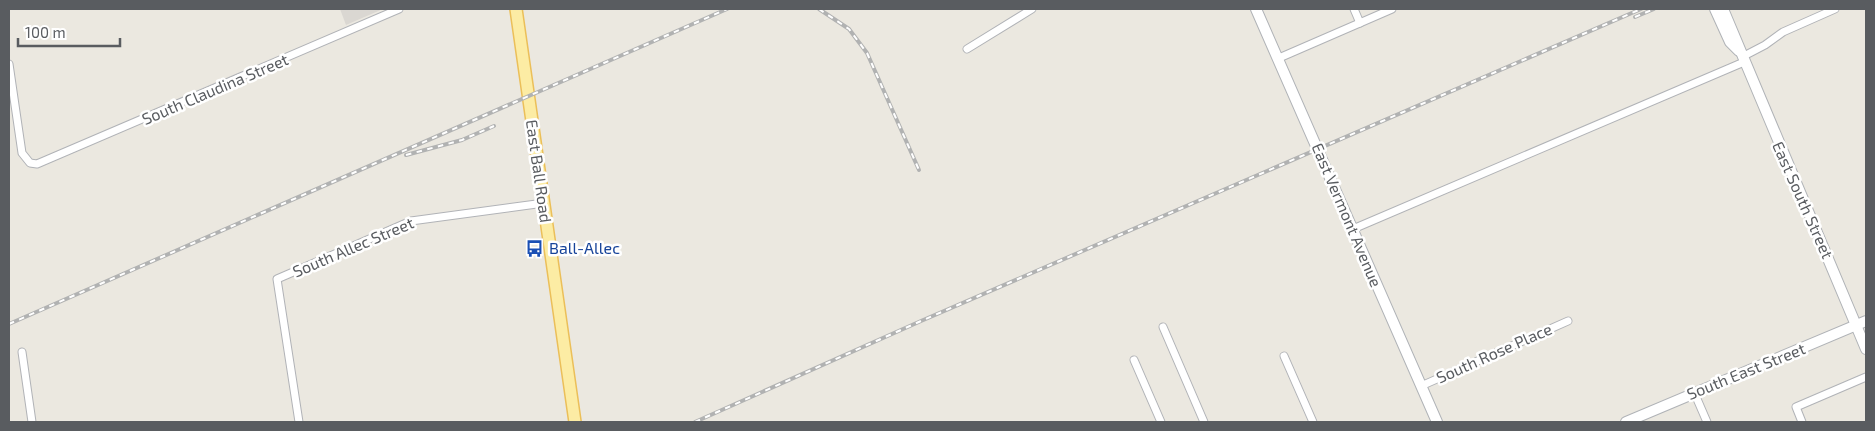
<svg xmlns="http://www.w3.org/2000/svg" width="1875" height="431" font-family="'Exo 2',sans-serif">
<rect width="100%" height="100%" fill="#ebe8e0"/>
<!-- industrial -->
<path fill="#dad7d2" d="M340,9H383L346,25Z"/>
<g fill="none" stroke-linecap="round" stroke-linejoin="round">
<defs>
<g id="street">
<path d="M1354,9L1360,23"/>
<path d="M967,49L1032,9"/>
<path d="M1742,57L1765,45L1783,32L1835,9"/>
<path d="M1279,58L1392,9"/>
<path d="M9,64L22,153L30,163L37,164L399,9"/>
<path d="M1353,229L1744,62"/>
<path d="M1163,327L1204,422"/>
<path d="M22,352L32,422"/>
<path d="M1284,356L1313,422"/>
<path d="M1134,360L1161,422"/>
<path d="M1421,386L1568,321"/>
<path d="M1694,392L1707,422"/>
<path d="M299,422L277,279L411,221L544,203"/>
<path d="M1802,422L1796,407L1866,377"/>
</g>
<g id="secondary">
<path d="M1256,9L1437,422"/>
<path d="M1715,9L1730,42L1739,51"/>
<path d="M1723,9L1866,349"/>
<path d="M1626,422L1866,321"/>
</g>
<path id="primary" d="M516,9L575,422"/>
</defs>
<!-- street casing -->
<use href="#street" stroke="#b1b3b7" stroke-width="9"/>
<!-- secondary casing -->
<use href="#secondary" stroke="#b0b3b7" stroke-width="12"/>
<!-- primary casing -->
<use href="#primary" stroke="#ebbf59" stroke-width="14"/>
<!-- street -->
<use href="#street" stroke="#fff" stroke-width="7"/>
<!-- secondary -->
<use href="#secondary" stroke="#fff" stroke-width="10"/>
<!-- primary -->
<use href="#primary" stroke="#fceca4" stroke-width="11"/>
<defs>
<g id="rail">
<path d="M819,9L849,29L867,53L919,170"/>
<path d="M1635,17L1654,9"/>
<path d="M406,155L462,140L494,126"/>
<path d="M9,324L727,9"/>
<path d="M695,422L921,321L1641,9"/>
</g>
</defs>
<!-- rail casing -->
<use href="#rail" stroke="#b1b2b2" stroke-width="4"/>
<!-- rail -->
<use href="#rail" stroke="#fff" stroke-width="2" stroke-dasharray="5.5" stroke-linecap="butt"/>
</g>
<!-- icons -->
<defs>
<symbol id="bus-bare" viewBox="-9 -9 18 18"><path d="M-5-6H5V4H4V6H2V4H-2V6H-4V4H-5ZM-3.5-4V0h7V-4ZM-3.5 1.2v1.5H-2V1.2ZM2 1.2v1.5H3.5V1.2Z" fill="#1a4fb4" stroke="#fff" stroke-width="2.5" paint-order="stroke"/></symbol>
</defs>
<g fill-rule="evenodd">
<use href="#bus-bare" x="522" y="236" width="25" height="25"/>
</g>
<g text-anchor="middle" stroke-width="5" stroke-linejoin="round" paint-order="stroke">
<!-- street labels -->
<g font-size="16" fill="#595c60" stroke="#fff">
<text transform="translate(215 89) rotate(-23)" y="6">South Claudina Street</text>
<text transform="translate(539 171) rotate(82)" y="6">East Ball Road</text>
<text transform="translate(1803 200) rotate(66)" y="6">East South Street</text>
<text transform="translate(1347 215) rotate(67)" y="6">East Vermont Avenue</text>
<text transform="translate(353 247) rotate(-23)" y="6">South Allec Street</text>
<text transform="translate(1494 353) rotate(-24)" y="6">South Rose Place</text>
<text transform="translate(1746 371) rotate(-22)" y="6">South East Street</text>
</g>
<!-- transit labels -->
<g font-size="16" fill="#164399" stroke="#fff" text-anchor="start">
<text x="549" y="254">Ball-Allec</text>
</g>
</g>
<!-- border -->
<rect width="1875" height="431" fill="none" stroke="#595c60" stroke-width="20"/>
<!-- scale -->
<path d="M18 38v8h102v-8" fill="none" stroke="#595c60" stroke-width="2.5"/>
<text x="25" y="38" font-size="15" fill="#595c60" stroke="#ffffff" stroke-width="4" paint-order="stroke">100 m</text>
</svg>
